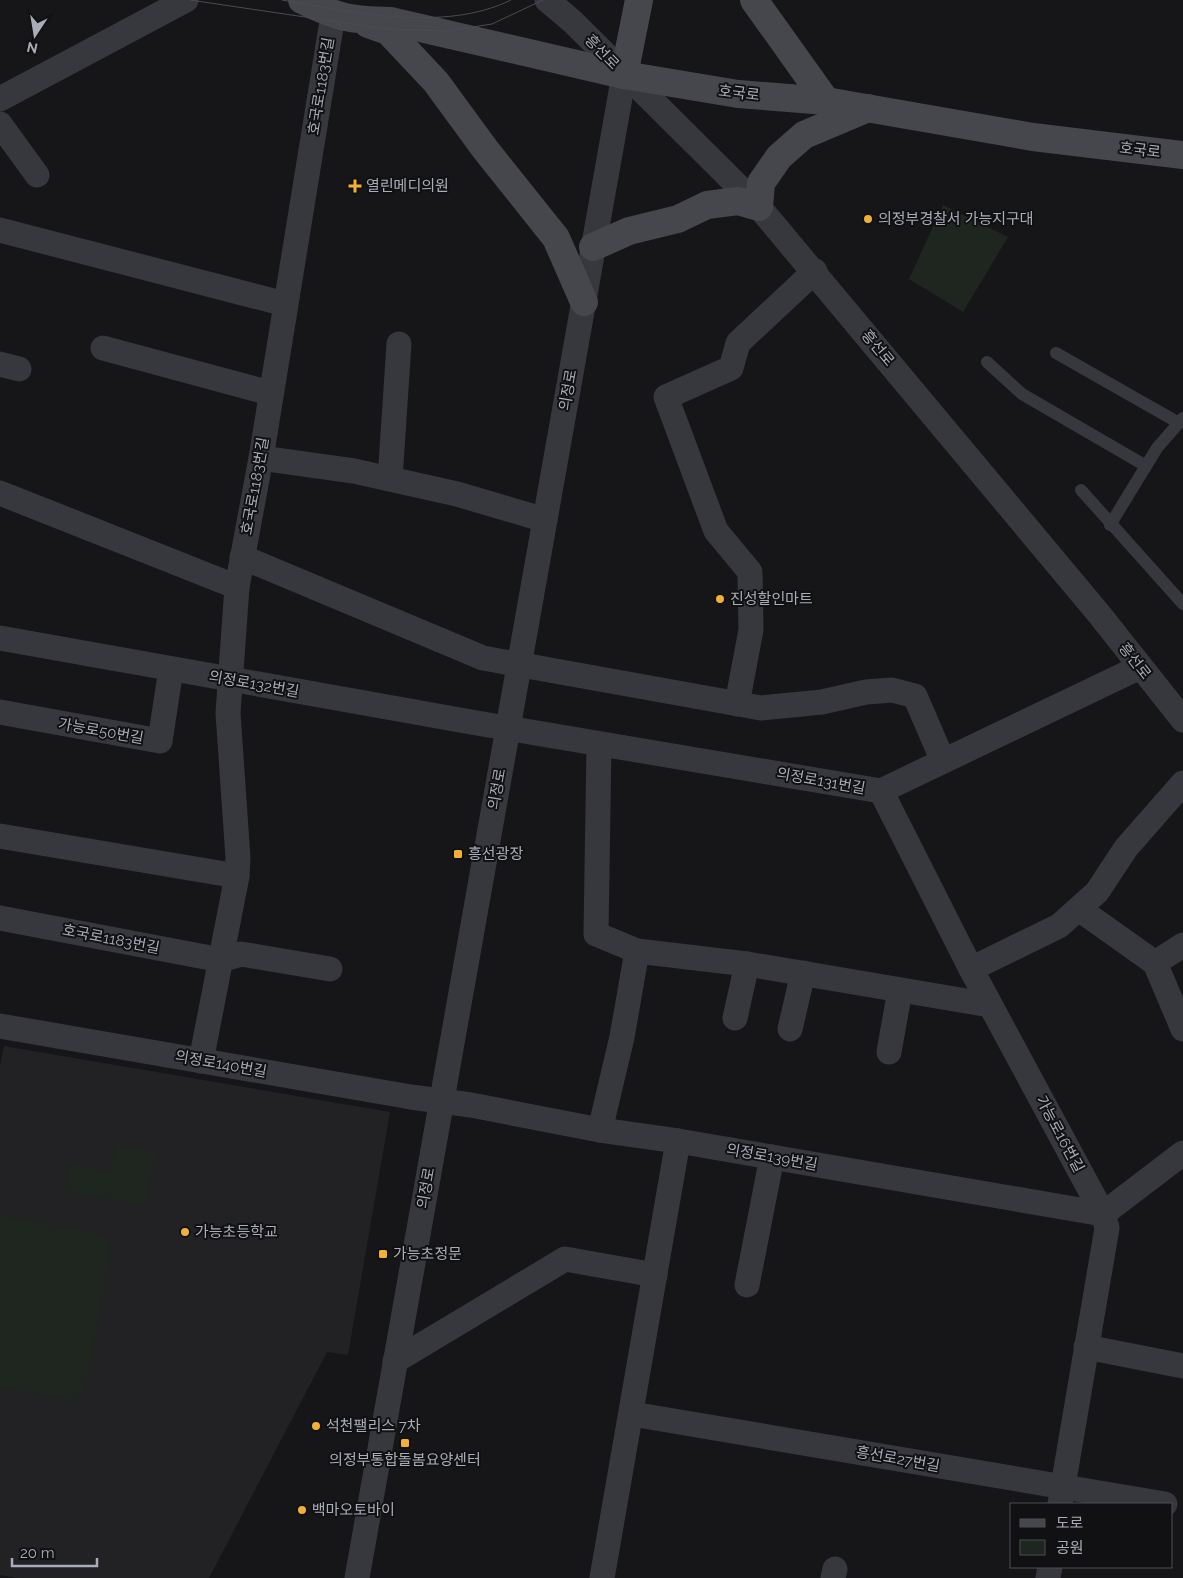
<svg xmlns="http://www.w3.org/2000/svg" width="1183" height="1578" font-family="Raleway,'Noto Sans KR',sans-serif">
<rect width="100%" height="100%" fill="#161618"/>
<!-- built -->
<path fill="#222225" d="M4,1046L390,1112L348,1355L327,1352L209,1578H17L0,1575V1066Z"/>
<!-- green -->
<g fill="#1e261f">
<path d="M943,205L1008,237L963,312L909,279Z"/>
<path d="M116,1145L156,1152L146,1206L64,1191L69,1164L111,1172Z"/>
<path d="M0,1215L102,1234L112,1246L85,1392L74,1401L0,1388Z"/>
</g>
<g fill="none" stroke-linecap="round" stroke-linejoin="round">
<!-- lane -->
<g stroke="#37383d" stroke-width="12">
<path d="M1056,353L1179,423"/>
<path d="M987,362L1022,394L1146,466"/>
<path d="M1081,490L1183,604"/>
<path d="M1110,525L1157,448L1183,418"/>
</g>
<!-- street -->
<g stroke="#37383d" stroke-width="25">
<path d="M547,0L573,22L759,207L1099,614L1183,720"/>
<path d="M0,99L186,0"/>
<path d="M0,124L37,175"/>
<path d="M0,230L285,304"/>
<path d="M103,348L270,393"/>
<path d="M0,364L19,369"/>
<path d="M261,458L354,471L457,494L545,520"/>
<path d="M390,479L399,344"/>
<path d="M0,493L237,587"/>
<path d="M242,557L483,658L761,708L822,702L866,692L892,690L915,696L943,761"/>
<path d="M0,638L471,722L881,791L1140,667"/>
<path d="M737,704L751,630L750,572L716,531L666,397L731,368L738,343L815,271"/>
<path d="M0,712L160,741L171,669"/>
<path d="M599,744L596,934L637,951L747,964L990,1005"/>
<path d="M881,791L971,969L1103,1214L1107,1228L1060,1504"/>
<path d="M0,836L237,876"/>
<path d="M1079,909L1155,963L1183,945"/>
<path d="M0,918L221,960L241,954L330,969"/>
<path d="M1155,963L1183,1029"/>
<path d="M971,969L1059,926L1097,892L1126,848L1183,783"/>
<path d="M735,1018L747,964"/>
<path d="M0,1026L411,1097L471,1105L600,1130L678,1141L1103,1214L1183,1153"/>
<path d="M790,1029L803,973"/>
<path d="M889,1052L900,990"/>
<path d="M201,1061L237,876L238,858L228,713L237,587L261,458L333,15"/>
<path d="M600,1130L622,1037L637,951"/>
<path d="M747,1285L772,1157"/>
<path d="M1086,1347L1183,1366"/>
<path d="M395,1361L565,1259L655,1275"/>
<path d="M632,1414L1165,1504"/>
<path d="M357,1578L624,75"/>
<path d="M602,1578L678,1141"/>
<path d="M833,1578L835,1569"/>
<path d="M1048,1578L1050,1567"/>
</g>
<!-- secondary -->
<g stroke="#45474d" stroke-width="28">
<path d="M302,0C338,18 350,20 390,21L624,75L738,94L826,101L1033,137L1183,155"/>
<path d="M754,0L826,101"/>
<path d="M368,24L388,31L436,82L485,149L556,238L584,302"/>
<path d="M624,75L639,0"/>
<path d="M593,247L629,231L678,219L707,205L738,201L759,207L761,183L779,157L804,135L868,108"/>
</g>
<!-- tram -->
<g stroke="#4a4c52" stroke-width="1">
<path d="M190,0L386,29L448,31L492,24L543,0"/>
<path d="M282,0C352,12 444,33 511,0"/>
</g>
</g>
<!-- markers -->
<g fill="#f2b134" stroke="#111113" stroke-width="2">
<path d="M352.5 178.5h5v5h5v5h-5v5h-5v-5h-5v-5h5z"/>
<circle cx="868" cy="219" r="5"/>
<circle cx="720" cy="599" r="5"/>
<rect x="453" y="849" width="10" height="10" rx="2.5"/>
<circle cx="185" cy="1232" r="5"/>
<rect x="378" y="1249" width="10" height="10" rx="2.5"/>
<circle cx="316" cy="1426" r="5"/>
<rect x="400" y="1438" width="10" height="10" rx="2.5"/>
<circle cx="302" cy="1510" r="5"/>
</g>
<g text-anchor="middle" stroke-width="4" stroke-linejoin="round" paint-order="stroke">
<!-- street labels -->
<g font-size="15" fill="#a8adb8" stroke="#111113">
<text transform="translate(602 52) rotate(46)" y="5">흥선로</text>
<text transform="translate(321 86) rotate(-81)" y="5">호국로1183번길</text>
<text transform="translate(739 93) rotate(7)" y="5">호국로</text>
<text transform="translate(1140 150) rotate(7)" y="5">호국로</text>
<text transform="translate(878 348) rotate(50)" y="5">흥선로</text>
<text transform="translate(568 390) rotate(-80)" y="5">의정로</text>
<text transform="translate(255 486) rotate(-80)" y="5">호국로1183번길</text>
<text transform="translate(1135 661) rotate(52)" y="5">흥선로</text>
<text transform="translate(254 684) rotate(10)" y="5">의정로132번길</text>
<text transform="translate(101 731) rotate(10)" y="5">가능로50번길</text>
<text transform="translate(821 781) rotate(10)" y="5">의정로131번길</text>
<text transform="translate(497 789) rotate(-80)" y="5">의정로</text>
<text transform="translate(111 939) rotate(11)" y="5">호국로1183번길</text>
<text transform="translate(221 1064) rotate(10)" y="5">의정로140번길</text>
<text transform="translate(1060 1134) rotate(62)" y="5">가능로16번길</text>
<text transform="translate(772 1157) rotate(10)" y="5">의정로139번길</text>
<text transform="translate(426 1188) rotate(-80)" y="5">의정로</text>
<text transform="translate(898 1459) rotate(10)" y="5">흥선로27번길</text>
</g>
<!-- poi labels -->
<g font-size="15" fill="#a8adb8" stroke="#111113" text-anchor="start">
<text x="366" y="191">열린메디의원</text>
<text x="878" y="224">의정부경찰서 가능지구대</text>
<text x="730" y="604">진성할인마트</text>
<text x="468" y="859">흥선광장</text>
<text x="195" y="1237">가능초등학교</text>
<text x="393" y="1259">가능초정문</text>
<text x="326" y="1431">석천팰리스 7차</text>
<text x="405" y="1465" text-anchor="middle">의정부통합돌봄요양센터</text>
<text x="312" y="1515">백마오토바이</text>
</g>
</g>
<!-- legend -->
<rect x="1010" y="1503" width="162" height="65" fill="#111113" stroke="#4d4f55"/>
<rect x="1020" y="1519" width="25" height="8" fill="#45474d" stroke="#4d4f55"/>
<text x="1056" y="1528" font-size="15" fill="#a8adb8">도로</text>
<rect x="1020" y="1540" width="25" height="15" fill="#1e261f" stroke="#4d4f55"/>
<text x="1056" y="1553" font-size="15" fill="#a8adb8">공원</text>
<!-- north arrow -->
<g transform="translate(35 35) rotate(192)" stroke="#111113" stroke-width="4" paint-order="stroke">
<path d="M0-4L9 19L0 12L-9 19Z" fill="#a8adb8"/>
<text y="-8" font-size="14" font-weight="bold" text-anchor="middle" fill="#a8adb8">N</text>
</g>
<!-- scale -->
<path d="M12 1558v8h85v-8" fill="none" stroke="#a8adb8" stroke-width="2.5"/>
<text x="20" y="1558" font-size="15" fill="#a8adb8" stroke="#111113" stroke-width="4" paint-order="stroke">20 m</text>
</svg>
